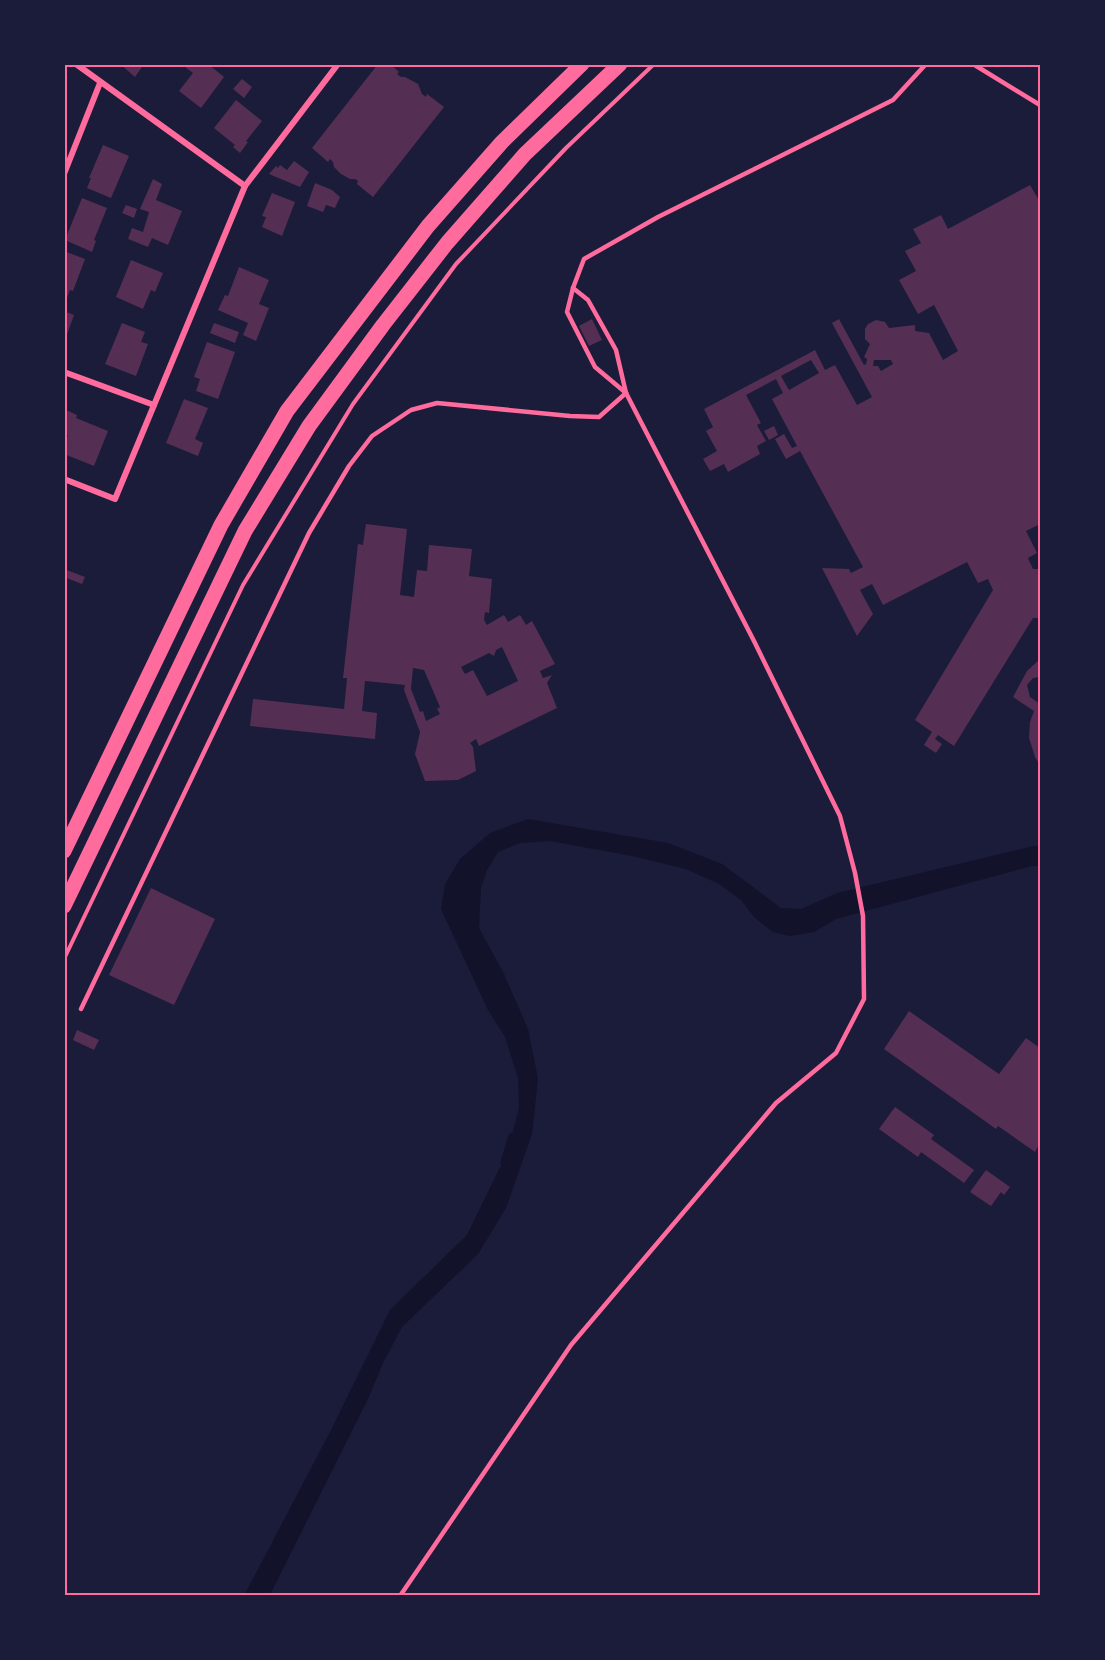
<svg xmlns="http://www.w3.org/2000/svg" width="1105" height="1660" font-family="'Alegreya Sans',sans-serif">
<rect width="100%" height="100%" fill="#1b1b3a"/>
<!-- water -->
<path fill="#12122b" d="M528,819L668,843L722,864L781,908L801,909L837,893L1034,846H1040V866H1032L836,919L814,932L790,936L773,932L755,918L741,900L719,884L686,869L632,856L550,841L520,843L498,852L487,870L481,888L479,928L504,974L528,1029L538,1079L532,1134L506,1208L478,1254L402,1327L383,1363L368,1399L270,1595L244,1596L330,1432L390,1310L467,1235L507,1153L519,1108L518,1078L505,1037L488,1010L441,909L445,884L460,859L490,833Z"/>
<g fill="none" stroke-linecap="round" stroke-linejoin="round">
<!-- stream -->
<path stroke="#12122b" stroke-width="7" d="M504,1162L512,1136"/>
</g>
<!-- building -->
<g fill="#542f53" fill-rule="evenodd">
<path d="M120,64H144L135,77Z"/>
<path d="M181,64H208L224,77L201,108L179,91L193,73Z"/>
<path d="M378,64H390L399,72L397,74L401,77H405L418,84L422,94L426,97L427,94L444,107L373,197L357,184L358,181L355,179H350L341,174L334,167L333,162L330,159L328,162L312,148Z"/>
<path d="M242,79L252,87L244,98L233,89Z"/>
<path d="M236,100L262,121L246,141L248,142L240,153L233,147L235,145L214,128Z"/>
<path d="M103,145L129,156L111,198L87,188L91,178H89Z"/>
<path d="M294,161L309,172L300,187L269,174L276,166L278,168L280,165L287,170Z"/>
<path d="M153,179L162,184L156,200L182,211L168,245L152,238L148,247L128,239L132,228L143,232L149,212L140,209Z"/>
<path d="M315,183L332,190L340,197L335,208L326,205L323,212L307,206Z"/>
<path d="M1030,185L1040,202V524L1026,531L1037,553L1028,558L1033,569H1040V618H1033L954,746L938,735L935,739L942,744L936,753L924,745L932,732L915,720L993,590L988,579L978,583L967,562L883,605L872,584L860,590L873,614L857,636L822,568L849,569L851,573L863,567L800,451L786,459L775,439L784,434L792,448L797,446L772,399L783,393L776,379L746,395L761,423L757,425L766,441L757,446L760,454L728,472L724,464L710,471L703,459L717,451L706,431L713,427L704,409L815,350L825,370L835,365L857,405L872,397L832,323L839,319L864,365L866,364L867,359L864,357L870,344L865,339V329L868,324L876,320L885,322L889,328L915,325V331L929,333L943,360L958,351L934,305L918,314L899,280L916,271L905,251L921,243L913,229L941,215L948,229ZM811,360L819,373L789,390L781,376ZM874,360H891L893,364L881,371L878,366H873Z"/>
<path d="M272,193L295,202L282,236L262,227L266,217L262,216Z"/>
<path d="M82,198L107,208L94,240L96,241L92,252L65,240Z"/>
<path d="M126,205L137,209L134,218L122,213Z"/>
<path d="M64,251L85,259L73,291L70,290L65,303Z"/>
<path d="M131,260L163,273L155,292L151,290L143,309L116,297Z"/>
<path d="M239,267L269,280L259,304L269,308L256,341L243,335L248,323L218,310L225,295L228,296Z"/>
<path d="M64,311L74,315L65,340H64Z"/>
<path d="M592,319L602,340L589,346L579,326Z"/>
<path d="M122,323L145,332L141,342L148,344L136,376L105,364Z"/>
<path d="M214,323L239,332L235,343L210,333Z"/>
<path d="M207,342L235,352L218,399L196,391L200,379L194,377Z"/>
<path d="M184,399L208,408L195,439L203,443L198,456L166,443Z"/>
<path d="M66,410L77,415L76,418L108,431L94,466L64,454V444L68,435L64,434Z"/>
<path d="M774,426L778,435L769,440L764,431Z"/>
<path d="M366,524L407,529L400,595L414,597L417,570L427,571L429,545L472,549L469,576L492,579L489,613L485,612L484,620L487,625L504,615L508,622L520,615L526,625L532,621L555,664L540,671L543,678L552,675L547,683L557,708L479,746L476,739L470,743L473,747L476,771L458,780L425,781L415,754L420,732L404,690L405,685L365,681L362,711L377,713L375,739L250,726L253,699L344,709L347,678H343L358,544L363,545ZM502,647L518,681L487,696L473,670L465,674L461,667L489,653L494,656L496,650ZM413,668L424,670L440,707L437,709L440,714L426,721L423,711L420,712L411,689Z"/>
<path d="M64,569L85,577L82,584L64,577Z"/>
<path d="M1040,659V677L1033,678L1027,685L1030,697L1040,704V765L1035,757L1029,738L1030,722L1034,711L1013,697L1027,671Z"/>
<path d="M151,888L215,919L174,1005L109,975Z"/>
<path d="M909,1011L999,1074L1026,1038L1040,1048V1143L1035,1152L998,1126L996,1129L884,1049Z"/>
<path d="M77,1030L99,1040L94,1050L73,1040Z"/>
<path d="M895,1107L934,1135L931,1139L974,1170L964,1183L921,1152L918,1157L879,1129Z"/>
<path d="M986,1170L1010,1187L1004,1195L1001,1192L991,1206L970,1192Z"/>
</g>
<g fill="none" stroke-linecap="round" stroke-linejoin="round">
<!-- path -->
<path stroke="#ff6b9d" stroke-width="4" d="M64,959L243,585L353,404L456,264L566,148L654,64"/>
<!-- service -->
<g stroke="#ff6b9d" stroke-width="4.5">
<path d="M973,64L1040,105"/>
<path d="M626,393L595,367L567,312L573,288L584,259L658,217L893,100L926,64"/>
<path d="M81,1009L309,533L349,466L372,436L411,410L437,403L570,416L599,417L626,393"/>
<path d="M400,1596L571,1345L776,1103L836,1053L864,999L863,916L855,873L840,816L754,641L626,393L616,350L588,300L573,288"/>
</g>
<!-- minor -->
<g stroke="#ff6b9d" stroke-width="6">
<path d="M76,64L245,186"/>
<path d="M64,174L100,83"/>
<path d="M64,372L154,405"/>
<path d="M64,479L115,499L245,186L338,64"/>
</g>
<!-- primary -->
<g stroke="#ff6b9d" stroke-width="15">
<path d="M64,851L221,525L287,411L428,226L502,142L582,64"/>
<path d="M64,906L245,531L309,426L383,325L447,243L525,154L620,64"/>
</g>
</g>
<!-- border -->
<rect width="1105" height="1660" fill="none" stroke="#1b1b3a" stroke-width="132"/>
<rect x="66" y="66" width="973" height="1528" fill="none" stroke="#ff6b9d" stroke-width="2"/>
</svg>
